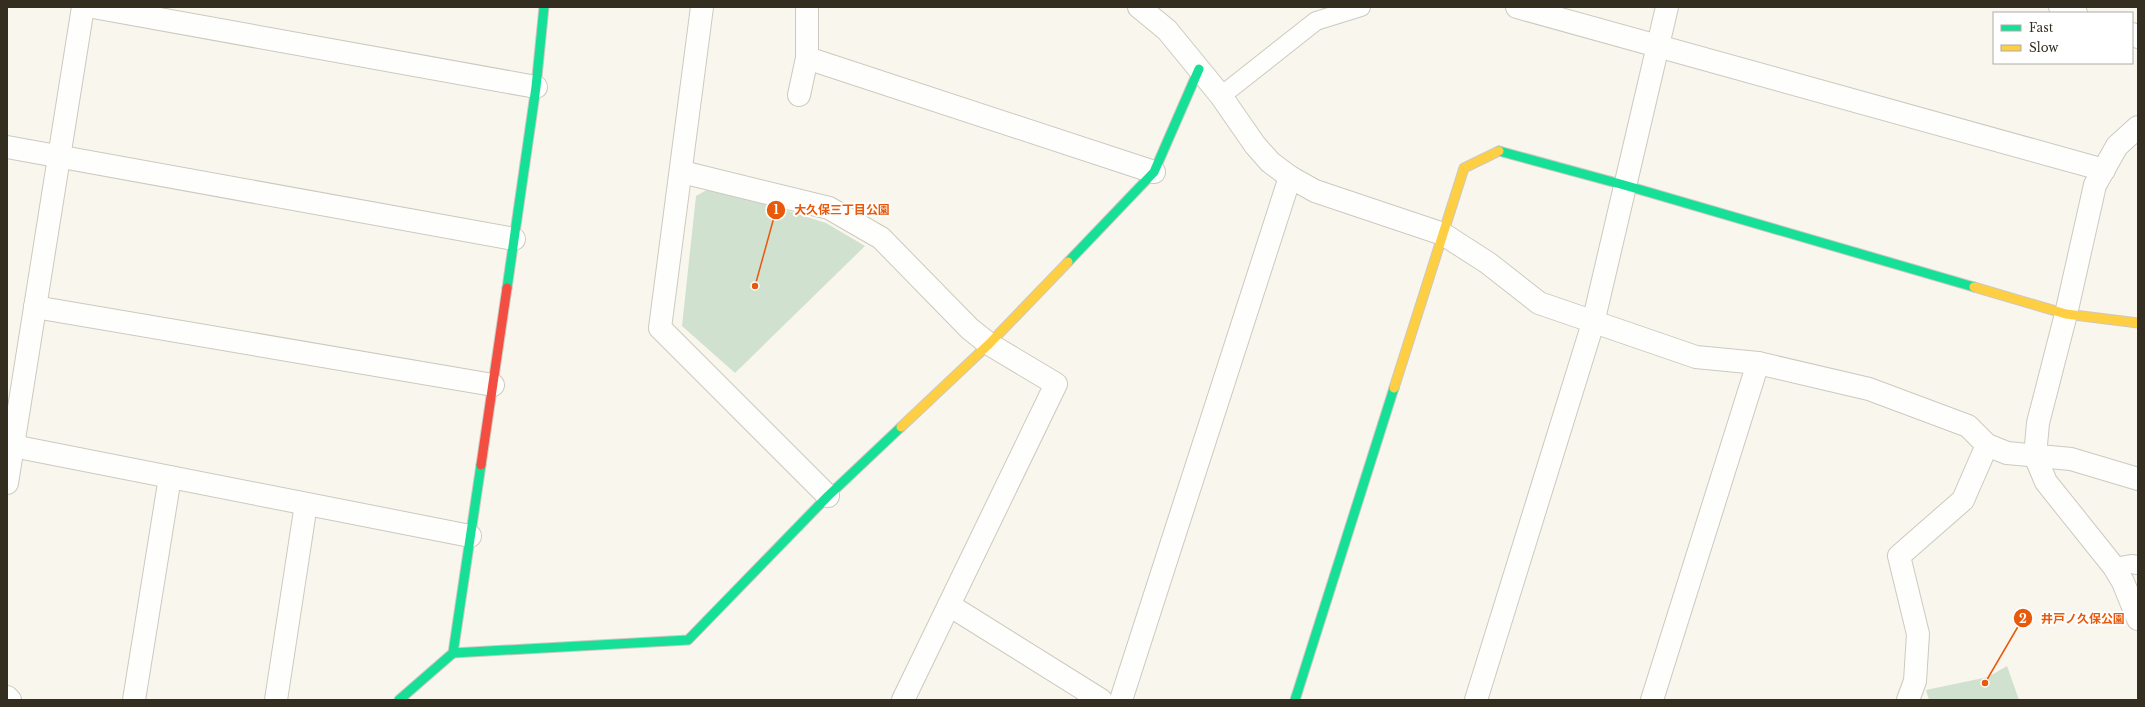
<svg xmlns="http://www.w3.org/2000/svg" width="2145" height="707" font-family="'Libre Baskerville','Noto Sans JP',serif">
<rect width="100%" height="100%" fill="#f9f6ee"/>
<!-- green -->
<g fill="#d0e1cf">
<path d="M712,187L826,223L865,246L735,373L682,326L696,196Z"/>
<path d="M2007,666L2019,700H1929L1926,690L1988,677Z"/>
</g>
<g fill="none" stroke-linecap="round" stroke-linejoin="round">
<defs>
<g id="lane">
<path d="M1221,96L1316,21L1361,7"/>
<path d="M2114,567L2131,564L2138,565"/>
</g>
<g id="street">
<path d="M93,7L536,87"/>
<path d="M702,7L660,328L828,496"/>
<path d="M1139,7L1167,30L1221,96L1255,145L1270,162L1290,177L1315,191L1443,234L1488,263L1539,303L1696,357L1758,363L1869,389L1968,426L1987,445L2007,453L2071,459L2138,479"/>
<path d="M1517,7L2104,170"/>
<path d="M2060,7L2076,13"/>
<path d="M2132,34L2138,37"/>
<path d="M807,58L1154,172"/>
<path d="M799,95L807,58V7"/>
<path d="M2138,127L2117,146L2095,185L2066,314L2038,423L2035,456L2046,482L2114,567L2123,582L2138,619"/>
<path d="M7,147L514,239"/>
<path d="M682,172L829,208L881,238L970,329L989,344L1056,384L903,700"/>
<path d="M35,307L493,385"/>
<path d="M13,446L470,536"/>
<path d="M7,483L83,7"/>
<path d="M949,605L1101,700"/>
<path d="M7,697L10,700"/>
<path d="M134,700L170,477"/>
<path d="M276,700L306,504"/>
<path d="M1121,700L1290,177"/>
<path d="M1476,700L1593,323L1667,7"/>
<path d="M1652,700L1758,363"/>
<path d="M1908,700L1915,681L1918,634L1899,556L1963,500L1987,445"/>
</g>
<g id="fast">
<path d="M1499,151L1624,185L1974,287"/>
<path d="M1068,262L1154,172L1199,69"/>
<path d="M507,288L536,87L544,7"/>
<path d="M453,653L688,640L828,496L901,427"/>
<path d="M399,700L453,653L481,465"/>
<path d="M1295,700L1394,388"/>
</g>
<g id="slow">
<path d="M1974,287L2066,314L2138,323"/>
<path d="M1394,388L1464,168L1499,151"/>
<path d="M901,427L989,344L1068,262"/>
</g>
<path id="jam" d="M481,465L507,288"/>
</defs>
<!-- lane casing -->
<use href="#lane" stroke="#cdc9bf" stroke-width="20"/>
<!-- street casing -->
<use href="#street" stroke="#cdc9bf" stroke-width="24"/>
<!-- fast casing -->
<use href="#fast" stroke="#cdc9bf" stroke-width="11"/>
<!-- slow casing -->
<use href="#slow" stroke="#cdc9bf" stroke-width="11"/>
<!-- jam casing -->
<use href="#jam" stroke="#cdc9bf" stroke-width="11"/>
<!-- lane -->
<use href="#lane" stroke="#fefefc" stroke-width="18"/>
<!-- street -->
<use href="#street" stroke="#fefefc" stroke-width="22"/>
<!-- fast -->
<use href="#fast" stroke="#16e098" stroke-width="9"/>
<!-- slow -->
<use href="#slow" stroke="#ffcf43" stroke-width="9"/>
<!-- jam -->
<use href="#jam" stroke="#f24e42" stroke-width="9"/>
</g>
<!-- callouts -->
<path fill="none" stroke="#e8590c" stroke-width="1.5" d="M755 286L776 210M1985 683L2023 618"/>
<g fill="#e8590c" stroke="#fff" stroke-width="1.5">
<circle cx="755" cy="286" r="4"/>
<circle cx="1985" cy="683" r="4"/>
<circle cx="776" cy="210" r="10"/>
<circle cx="2023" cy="618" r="10"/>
</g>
<g font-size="12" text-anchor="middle" font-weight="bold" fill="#fff">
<text x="776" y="214">1</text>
<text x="2023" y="623">2</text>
</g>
<g font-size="12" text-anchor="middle" font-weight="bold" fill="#e8590c" stroke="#fff" stroke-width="4" stroke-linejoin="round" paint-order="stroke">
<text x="842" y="214">大久保三丁目公園</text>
<text x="2083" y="623">井戸ノ久保公園</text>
</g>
<!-- border -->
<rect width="2145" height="707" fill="none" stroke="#342e21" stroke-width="16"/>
<!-- legend -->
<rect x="1993" y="12" width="140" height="52" fill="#ffffff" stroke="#aeaba6"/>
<rect x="2001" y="25" width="20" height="6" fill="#16e098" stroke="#aeaba6"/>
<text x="2029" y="32" font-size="12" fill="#342e21">Fast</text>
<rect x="2001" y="45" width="20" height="6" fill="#ffcf43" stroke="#aeaba6"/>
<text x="2029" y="52" font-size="12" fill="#342e21">Slow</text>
</svg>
